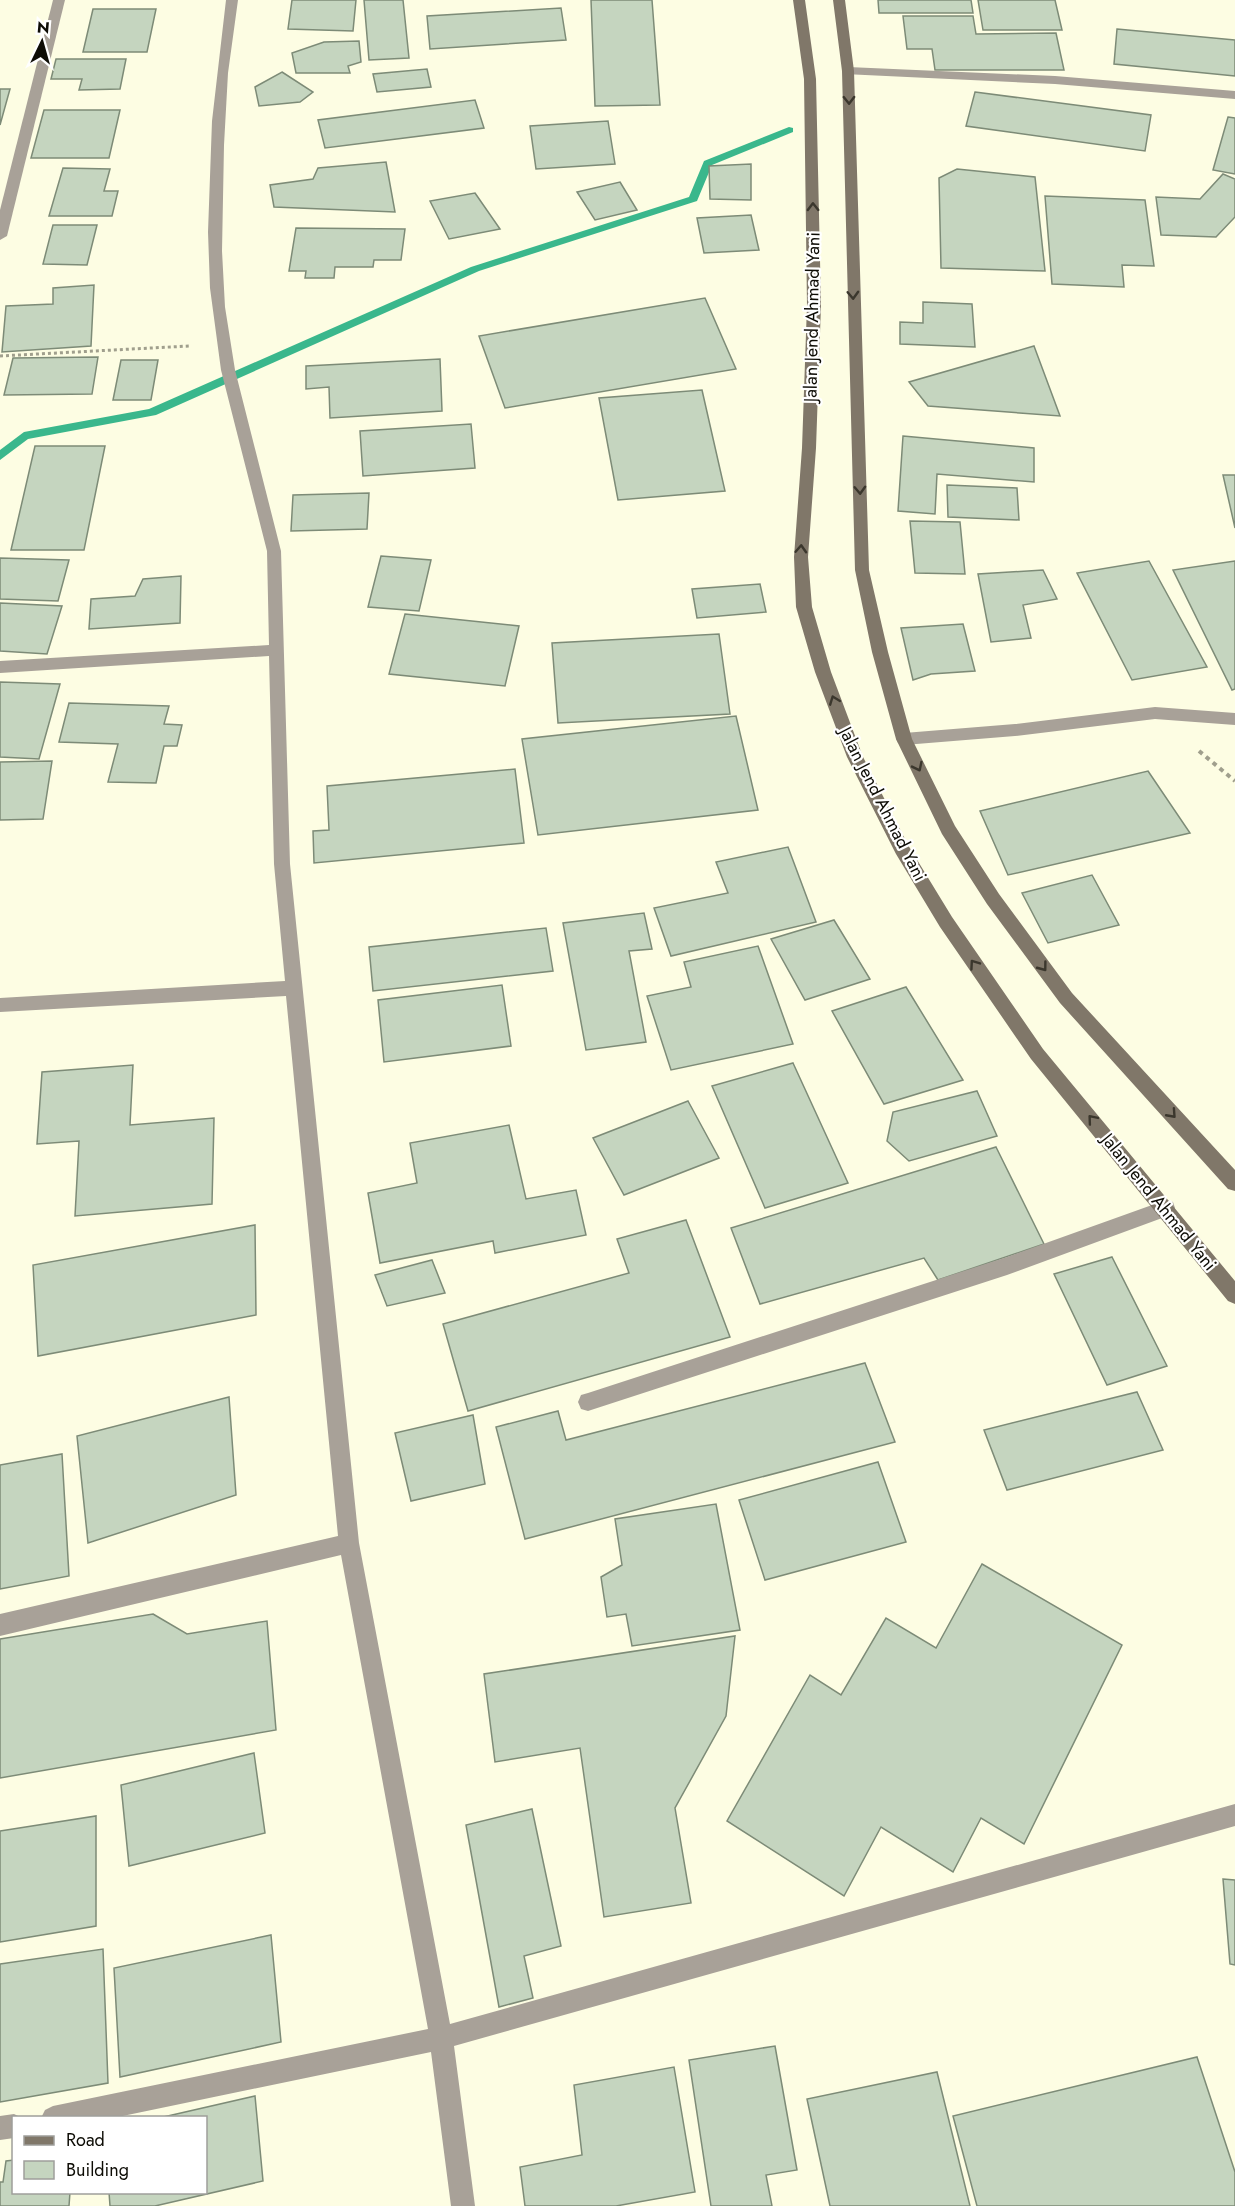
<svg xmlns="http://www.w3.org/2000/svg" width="1235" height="2206" font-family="Jost,sans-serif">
<rect width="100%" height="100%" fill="#fdfde3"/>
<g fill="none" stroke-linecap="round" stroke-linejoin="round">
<!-- stream -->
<path fill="#3ab78c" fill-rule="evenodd" d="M789,127L793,128V132L712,165L697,201L479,271L156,415L28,439L0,460V450L24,432L149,409L471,267L689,197L704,161Z"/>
</g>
<!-- building -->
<g fill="#c5d5bf" stroke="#7d8b77" stroke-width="1.5">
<path d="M292,0H356L353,31L288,29Z"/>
<path d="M364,0H403L409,58L369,60Z"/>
<path d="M591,0H652L660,105L595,106Z"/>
<path d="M878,0H971L973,13H879Z"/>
<path d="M978,0H1055L1062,30H983Z"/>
<path d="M561,8L566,40L430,49L427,16Z"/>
<path d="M93,9H156L147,52H83Z"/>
<path d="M903,16H973L976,34L1056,33L1064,70H935L932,49H907Z"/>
<path d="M1117,29L1235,40V76L1114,64Z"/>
<path d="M359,41L361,62L348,66L350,73H296L292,53L324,42Z"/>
<path d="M56,59H126L120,89L79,90L82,79H51Z"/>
<path d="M427,69L431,87L377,92L373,74Z"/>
<path d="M282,72L313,92L300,102L259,106L255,87Z"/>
<path d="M0,89H10L0,125Z"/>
<path d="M975,92L1151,115L1145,151L966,126Z"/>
<path d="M475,100L484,128L325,148L318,120Z"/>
<path d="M44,110H120L109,158H31Z"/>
<path d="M1228,117L1235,118V174L1213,170Z"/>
<path d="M608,121L615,164L536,169L530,126Z"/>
<path d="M386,162L395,212L274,207L270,185L313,179L318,168Z"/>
<path d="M751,164V200L710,199L709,166Z"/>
<path d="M63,168L110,169L104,191H118L112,216H49Z"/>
<path d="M957,169L1035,177L1045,271L941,268L939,178Z"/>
<path d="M1223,174L1235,179V217L1216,237L1161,235L1156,197L1200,199Z"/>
<path d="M620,182L637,210L595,220L577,192Z"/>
<path d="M475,193L500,229L449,239L430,201Z"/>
<path d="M1045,196L1145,200L1154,266L1122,265L1124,287L1052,284Z"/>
<path d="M751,215L759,250L704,253L697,218Z"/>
<path d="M53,225H97L87,265L43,264Z"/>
<path d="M296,228L405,229L401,260H374L373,267H335L334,278H305L306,271H289Z"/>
<path d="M94,285L91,346L2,352L6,306L53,304V288Z"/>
<path d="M705,298L736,369L505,408L479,336Z"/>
<path d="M923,302L972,304L975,347L900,344V322L923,323Z"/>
<path d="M1034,346L1060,416L928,406L909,382Z"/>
<path d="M98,357L92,394L4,395L13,358Z"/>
<path d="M440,359L442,411L330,418L329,387L306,389V366Z"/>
<path d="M121,360H158L151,400H113Z"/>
<path d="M702,390L725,491L618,500L599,398Z"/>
<path d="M471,424L475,468L363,476L360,431Z"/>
<path d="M903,436L1034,448V482L937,474L935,514L898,511Z"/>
<path d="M35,446H105L84,550H11Z"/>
<path d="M1223,475H1235V528Z"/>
<path d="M947,485L1017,488L1019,520L948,517Z"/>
<path d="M369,493L367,529L291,531L293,495Z"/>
<path d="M910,521L960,522L965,574L915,573Z"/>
<path d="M381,556L431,560L419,611L368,607Z"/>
<path d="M0,558L69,560L58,601L0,599Z"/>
<path d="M1149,561L1207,667L1132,680L1077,573Z"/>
<path d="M1235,561V689L1232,690L1173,570Z"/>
<path d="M1043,570L1057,599L1023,605L1031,638L991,642L978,574Z"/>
<path d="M181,576L180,623L89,629L91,599L135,596L143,579Z"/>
<path d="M760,584L766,612L697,618L692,589Z"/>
<path d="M0,603L62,606L47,654L0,651Z"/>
<path d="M405,614L519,626L505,686L389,674Z"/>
<path d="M963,624L975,671L931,674L913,680L901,628Z"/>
<path d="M719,634L730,714L558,723L552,643Z"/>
<path d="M0,682L60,684L39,759L0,757Z"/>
<path d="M69,703L169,706L164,724L182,725L177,746H164L156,783L108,782L118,744L59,742Z"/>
<path d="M736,716L758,810L538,835L522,739Z"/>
<path d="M52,761L43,819L0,820V762Z"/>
<path d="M515,769L524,843L314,863L313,831L329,830L327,786Z"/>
<path d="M1148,771L1190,833L1008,875L980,811Z"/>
<path d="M788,847L816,922L671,956L654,908L728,893L716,862Z"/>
<path d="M1092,875L1119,925L1048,943L1022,893Z"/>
<path d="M644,913L652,949L629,951L646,1042L586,1050L563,923Z"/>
<path d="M834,920L870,979L805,1000L771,939Z"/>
<path d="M546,928L553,971L373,991L369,947Z"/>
<path d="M758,946L793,1044L671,1070L647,996L691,987L684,962Z"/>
<path d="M502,985L511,1046L384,1062L378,1000Z"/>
<path d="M906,987L963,1080L884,1104L832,1011Z"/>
<path d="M793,1063L848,1183L765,1208L712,1086Z"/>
<path d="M133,1065L130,1125L214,1118L212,1204L75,1216L79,1141L37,1144L42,1072Z"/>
<path d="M977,1091L997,1136L909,1161L887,1141L893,1112Z"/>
<path d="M688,1101L719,1158L624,1195L593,1138Z"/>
<path d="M509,1125L526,1199L576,1190L586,1235L495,1253L493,1241L380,1263L368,1193L417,1183L410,1143Z"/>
<path d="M996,1147L1044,1244L938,1280L924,1258L760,1304L731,1228Z"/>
<path d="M686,1220L730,1337L468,1411L443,1324L629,1273L617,1239Z"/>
<path d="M255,1225L256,1315L38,1356L33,1265Z"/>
<path d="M1112,1257L1167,1366L1107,1385L1054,1274Z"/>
<path d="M432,1260L445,1293L387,1306L375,1275Z"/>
<path d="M865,1363L895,1442L525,1539L496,1427L558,1411L566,1440Z"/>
<path d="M1137,1392L1163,1450L1007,1490L984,1430Z"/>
<path d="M229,1397L236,1495L88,1543L77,1436Z"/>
<path d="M473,1415L485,1484L411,1501L395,1433Z"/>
<path d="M62,1454L69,1576L0,1589V1465Z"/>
<path d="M878,1462L906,1542L765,1580L739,1500Z"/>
<path d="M716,1504L740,1630L632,1646L626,1614L607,1617L601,1577L622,1565L615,1519Z"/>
<path d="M982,1564L1122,1645L1024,1844L981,1818L953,1872L881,1827L844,1896L727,1821L810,1675L841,1695L886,1618L936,1648Z"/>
<path d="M153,1614L187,1634L267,1621L276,1730L0,1778V1639Z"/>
<path d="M735,1636L726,1716L675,1808L691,1903L604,1917L580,1748L495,1762L484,1674Z"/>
<path d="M254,1753L265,1833L129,1866L121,1785Z"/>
<path d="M532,1809L561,1946L524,1956L533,1998L499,2007L466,1825Z"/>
<path d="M96,1816V1926L0,1942V1831Z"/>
<path d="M1223,1879L1235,1880V1965L1230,1964Z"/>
<path d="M271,1935L281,2042L120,2077L114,1968Z"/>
<path d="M103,1949L108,2083L0,2102V1964Z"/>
<path d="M775,2046L797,2170L766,2175L772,2206H711L689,2060Z"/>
<path d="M1197,2057L1235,2172V2206H977L953,2116Z"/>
<path d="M674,2067L695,2192L616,2206H525L520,2167L582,2155L574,2085Z"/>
<path d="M937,2072L970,2206H830L807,2099Z"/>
<path d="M255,2096L263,2181L155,2206H110L109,2192H206V2118H159Z"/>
<path d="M14,2160V2192H70L69,2206H0V2182H3L6,2161Z"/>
</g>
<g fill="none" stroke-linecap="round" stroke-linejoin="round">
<!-- path-far1 -->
<path stroke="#a09f8d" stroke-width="3" stroke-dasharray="3 3" stroke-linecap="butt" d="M0,356L189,346"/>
<!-- path -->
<path stroke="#a09f8d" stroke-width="4" stroke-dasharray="4.5 4.5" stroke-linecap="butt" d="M1199,751L1235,781"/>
<!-- street -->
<g fill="#a8a198" fill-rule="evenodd">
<path d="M53,0H65L7,236L0,240V210Z"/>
<path d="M226,0H238L228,73L224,145L222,251L225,307L235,370L281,551L290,864L359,1543L450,2024L1235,1804V1826L454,2046L475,2206H451L431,2052L113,2118H41L45,2110L53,2106L428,2029L341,1555L0,1636V1614L338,1536L286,996L0,1012V998L285,981L274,864L269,656L0,673V661L269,645L267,551L221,370L210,288L208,232L212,121Z"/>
<path d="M848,67L1055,76L1235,91V99L1055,84L844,74V68Z"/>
<path d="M1155,707L1235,713V725L1155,719L1015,736L904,745L898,743L896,739L898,735L904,733L1015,724Z"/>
<path d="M1166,1200L1173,1202L1175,1208L1173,1214L1007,1275L588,1411L581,1409L578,1402L581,1395L588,1393L1007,1257Z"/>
<path d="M14,2114L22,2118H14V2138L0,2140V2116Z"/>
</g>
<!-- secondary -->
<g fill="#807769" fill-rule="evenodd">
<path d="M793,0H805L816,79L821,305L816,448L808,557L812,607L831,672L863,757L908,845L952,917L1043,1049L1235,1281V1304L1228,1301L1031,1059L940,927L896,854L847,757L815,672L796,607L794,557L802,448L807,305L804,79Z"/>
<path d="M833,0H845L854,71L869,570L888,652L912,739L955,826L999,894L1072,993L1235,1170V1191L1228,1189L1060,1003L987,904L942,834L896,739L872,652L855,570L842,71Z"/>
</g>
</g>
<!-- one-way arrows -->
<defs><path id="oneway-chevron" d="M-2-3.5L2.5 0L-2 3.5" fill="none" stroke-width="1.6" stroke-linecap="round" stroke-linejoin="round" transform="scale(1.5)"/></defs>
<g stroke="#3b372d">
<use href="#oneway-chevron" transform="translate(849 100) rotate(89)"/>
<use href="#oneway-chevron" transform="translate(813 207) rotate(-91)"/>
<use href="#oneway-chevron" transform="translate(853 295) rotate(88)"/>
<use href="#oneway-chevron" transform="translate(860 490) rotate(88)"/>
<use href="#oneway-chevron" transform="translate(801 549) rotate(-87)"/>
<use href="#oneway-chevron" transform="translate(834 700) rotate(-111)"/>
<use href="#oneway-chevron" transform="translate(918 767) rotate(64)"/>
<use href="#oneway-chevron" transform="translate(974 964) rotate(-125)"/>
<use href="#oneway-chevron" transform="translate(1043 967) rotate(53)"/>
<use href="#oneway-chevron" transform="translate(1172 1114) rotate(48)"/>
<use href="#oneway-chevron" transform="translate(1092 1119) rotate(-130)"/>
</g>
<g text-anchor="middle" stroke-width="4.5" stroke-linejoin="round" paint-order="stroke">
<!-- street labels -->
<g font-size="18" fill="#0d0c05" stroke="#fff">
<text transform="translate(812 317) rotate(-89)" y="6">Jalan Jend Ahmad Yani</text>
<text transform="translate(883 804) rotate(63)" y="6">Jalan Jend Ahmad Yani</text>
<text transform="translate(1159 1202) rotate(51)" y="6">Jalan Jend Ahmad Yani</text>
</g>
</g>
<!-- legend -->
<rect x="12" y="2116" width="195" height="78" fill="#ffffff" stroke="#9e9e9b" stroke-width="1.5"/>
<rect x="24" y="2136" width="30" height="9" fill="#807769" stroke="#9e9e9b" stroke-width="1.5"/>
<text x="66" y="2146" font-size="18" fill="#0d0c05">Road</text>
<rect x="24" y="2161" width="30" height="18" fill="#c5d5bf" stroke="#9e9e9b" stroke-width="1.5"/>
<text x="66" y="2176" font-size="18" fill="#0d0c05">Building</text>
<!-- north arrow -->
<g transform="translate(42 42) rotate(5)" stroke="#ffffff" stroke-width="4.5" paint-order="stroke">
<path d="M0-4.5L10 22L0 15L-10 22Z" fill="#0d0c05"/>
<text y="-9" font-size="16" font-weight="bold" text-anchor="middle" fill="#0d0c05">N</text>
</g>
</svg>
